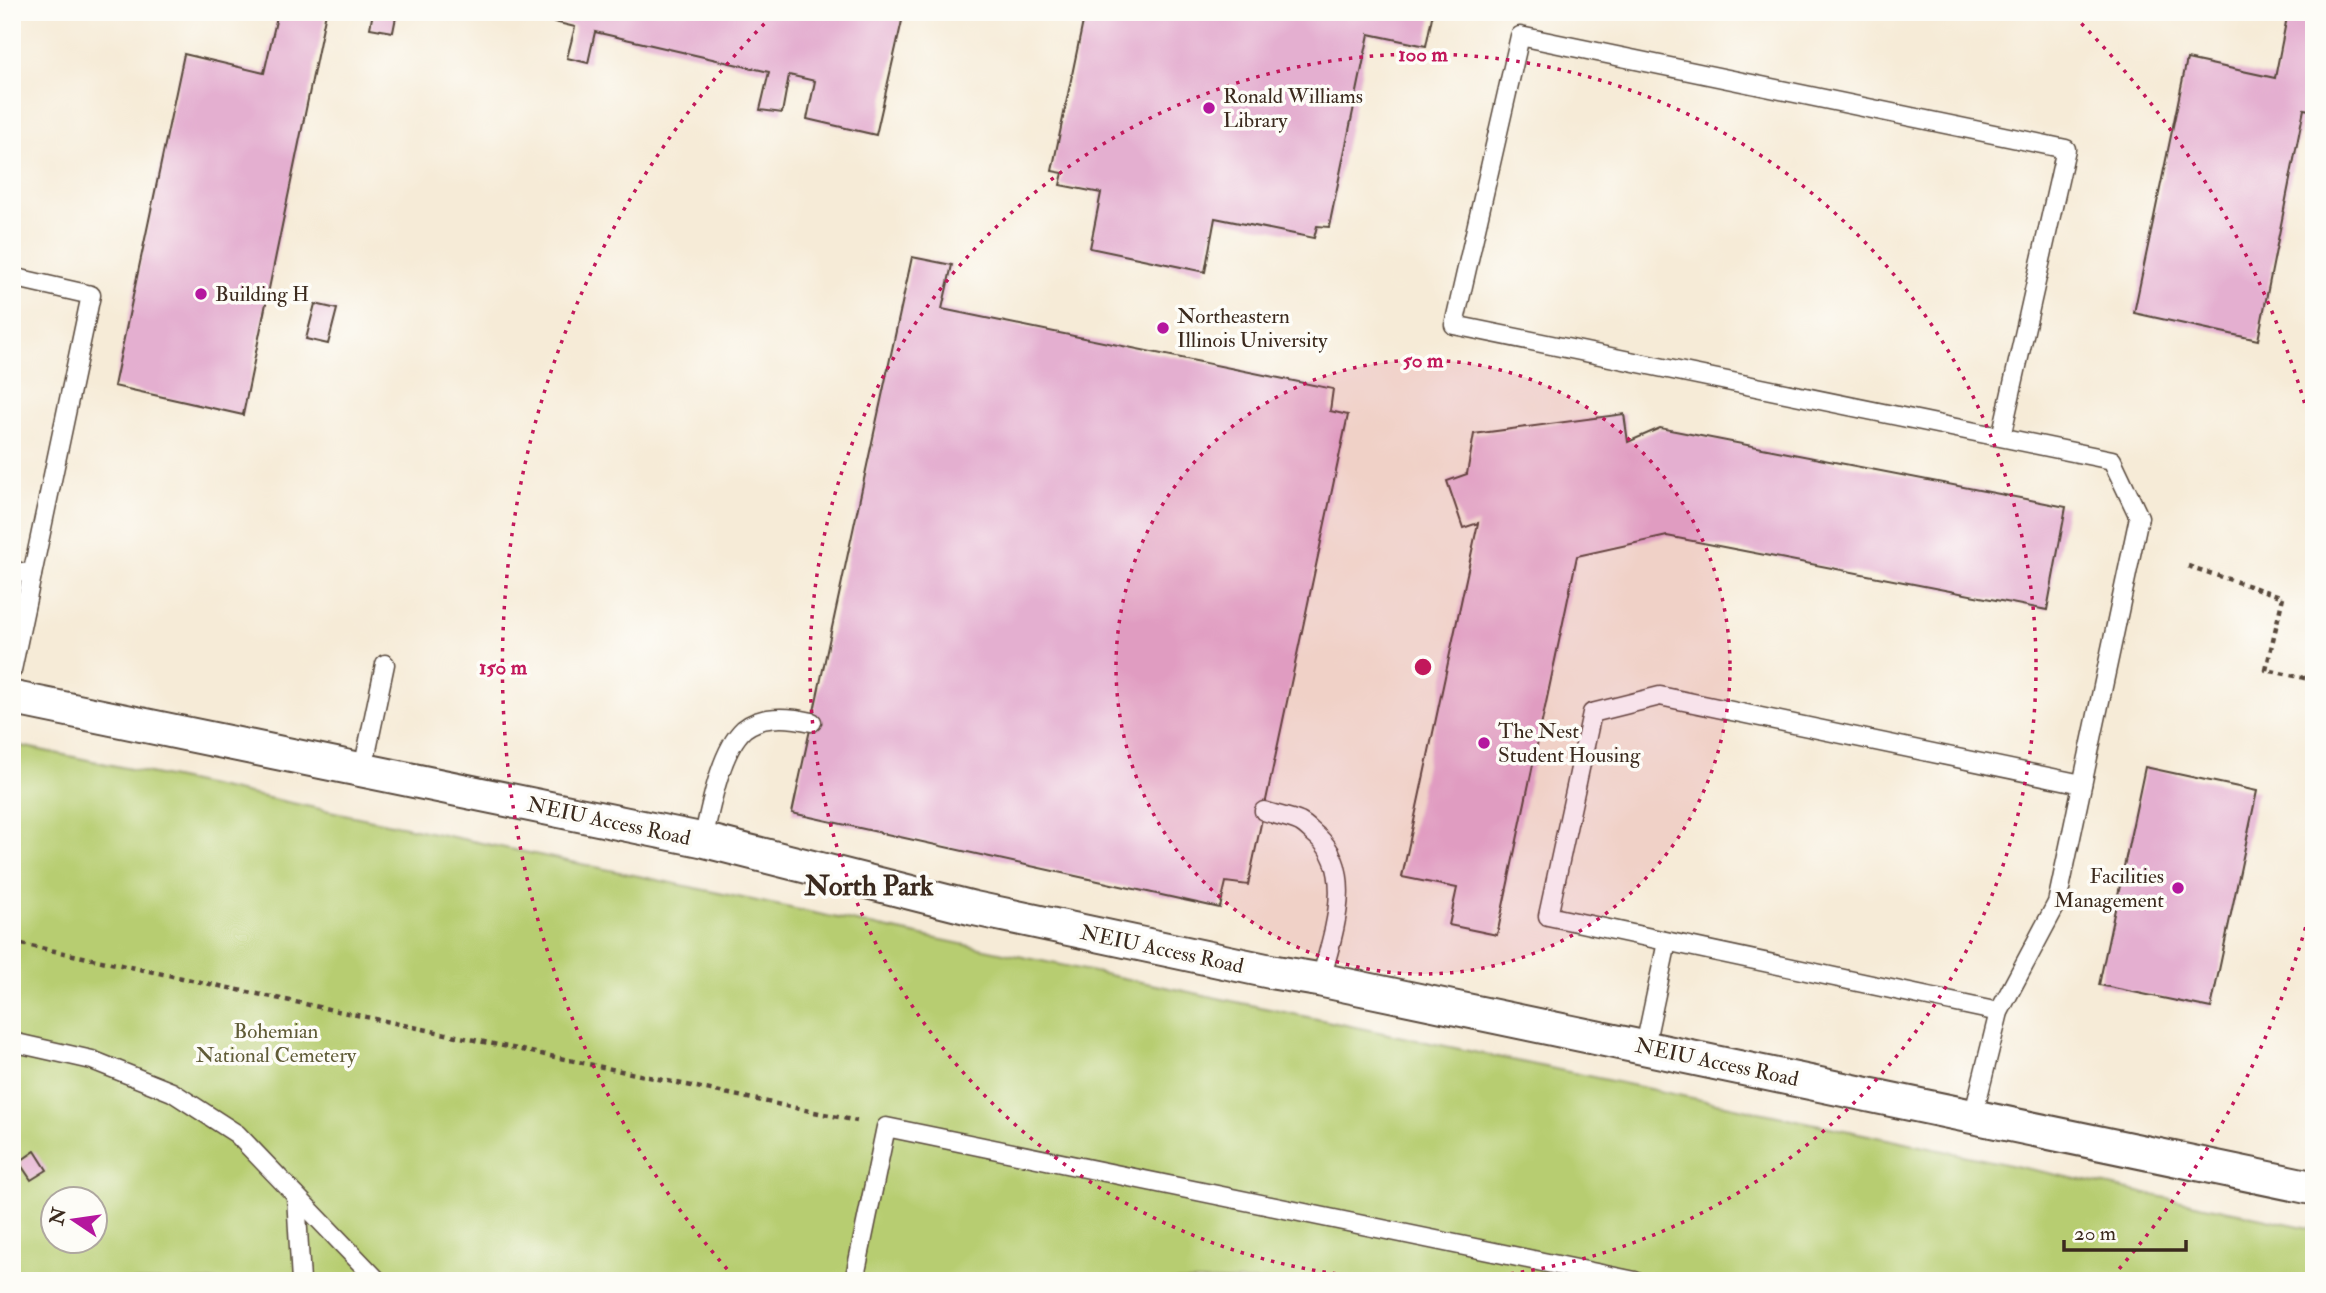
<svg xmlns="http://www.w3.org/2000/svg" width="2326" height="1293" font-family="'IM FELL Double Pica',serif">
<rect width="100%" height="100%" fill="#fdfcf7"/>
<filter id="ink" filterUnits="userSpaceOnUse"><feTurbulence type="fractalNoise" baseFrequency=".0143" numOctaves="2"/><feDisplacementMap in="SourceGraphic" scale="14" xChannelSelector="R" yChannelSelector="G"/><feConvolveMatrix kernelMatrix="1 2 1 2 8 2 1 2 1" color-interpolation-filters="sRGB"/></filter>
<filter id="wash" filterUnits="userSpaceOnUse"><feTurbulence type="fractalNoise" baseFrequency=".00686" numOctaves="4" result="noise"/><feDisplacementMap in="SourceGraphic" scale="28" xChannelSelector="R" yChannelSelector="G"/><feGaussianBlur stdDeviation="1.57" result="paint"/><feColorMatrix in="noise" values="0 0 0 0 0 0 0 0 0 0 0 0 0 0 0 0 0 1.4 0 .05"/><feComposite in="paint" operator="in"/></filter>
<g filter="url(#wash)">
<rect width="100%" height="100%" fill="#f6ebd7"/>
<!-- green -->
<path fill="#b7cd71" stroke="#797c48" stroke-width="2" fill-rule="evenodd" d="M12,744L2314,1229V1281H12ZM52,1198H94V1240H52Z"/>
<g id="blocks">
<!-- building -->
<g fill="#e4afd0">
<path d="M278,12H326L243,415L114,386L184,54L264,73Z"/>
<path d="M373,12H397L393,32L370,28Z"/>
<path d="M513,12H904L876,135L807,119L815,81L789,75L782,113L760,110L769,72L595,32L588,63L567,58L575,27Z"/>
<path d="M1043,12H1433L1426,46L1369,34L1329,227L1317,226L1314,238L1215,218L1205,272L1090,248L1101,193L1060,185L1063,173L1052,171L1083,22Z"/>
<path d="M2288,12H2314V111L2304,109L2258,340L2134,313L2187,59L2275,78Z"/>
<path d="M912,257L952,265L942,309L1333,389L1330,411L1348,415L1248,885L1226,882L1220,908L792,813Z"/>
<path d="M315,304L337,309L328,344L306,339Z"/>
<path d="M1624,414L1628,442L1660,428L2066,507L2047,610L1667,536L1577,556L1497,935L1449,925L1457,888L1402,877L1478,523L1463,528L1447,481L1467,474L1474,434Z"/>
<path d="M2145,767L2257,791L2211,1008L2099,985Z"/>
<path d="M35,1151L47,1170L31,1180L19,1162Z"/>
</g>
</g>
</g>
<g filter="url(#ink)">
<use href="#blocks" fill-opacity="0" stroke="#57473a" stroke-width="2"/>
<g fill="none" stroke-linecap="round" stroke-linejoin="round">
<defs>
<g id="service">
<path d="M12,277L91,295L12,670"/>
<path d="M12,570L32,575"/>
<path d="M363,769L385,664"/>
<path d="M1264,811C1275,815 1289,817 1300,822C1306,825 1312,832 1317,836C1357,872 1332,935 1321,980"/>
<path d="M703,840C710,810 720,751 744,729C763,714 791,717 812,722"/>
<path d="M1999,1012L1548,916L1592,713L1660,696L2082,784"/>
<path d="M12,1042L92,1060L172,1092L237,1134L378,1281"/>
<path d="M1645,1046L1667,942"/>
<path d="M1973,1117L1999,1012L2057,903L2139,517L2112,460L1454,325L1520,36L2066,149L2001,437"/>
<path d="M296,1196L301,1281"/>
<path d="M854,1281L886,1127L1635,1281"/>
</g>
<path id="minor" d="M12,698L703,840L972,908L1273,972L1321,980L2314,1188"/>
</defs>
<!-- service casing -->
<use href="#service" stroke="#57473a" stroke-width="21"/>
<!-- minor casing -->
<use href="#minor" stroke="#57473a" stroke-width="37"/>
<!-- path -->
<g stroke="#57473a" stroke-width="4.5" stroke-dasharray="5 5" stroke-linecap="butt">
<path d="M2188,566L2283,597L2266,670L2314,680"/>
<path d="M12,942L857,1121"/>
</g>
<!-- service -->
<use href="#service" stroke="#fff" stroke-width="18"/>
<!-- minor -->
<use href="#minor" stroke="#fff" stroke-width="33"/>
</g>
</g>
<!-- distance rings -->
<circle cx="1423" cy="667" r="307" fill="#c2185b" fill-opacity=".12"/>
<g fill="none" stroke="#c2185b" stroke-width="3.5" stroke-dasharray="3.5 7">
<circle cx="1423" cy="667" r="307"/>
<circle cx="1423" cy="667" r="613"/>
<path d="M2314 897A920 920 0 0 1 2112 1277M734 1277A920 920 0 0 1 772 16M2074 16A920 920 0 0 1 2314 437"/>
</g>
<!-- markers -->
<g fill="#b5179e" stroke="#fdfcf7" stroke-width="2.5">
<circle cx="1209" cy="108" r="7"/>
<circle cx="201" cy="294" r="7"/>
<circle cx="1163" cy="328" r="7"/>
<circle cx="1484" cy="743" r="7"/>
<circle cx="2178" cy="888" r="7"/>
</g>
<g text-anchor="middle" stroke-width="7" stroke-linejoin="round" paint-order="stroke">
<!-- poi labels -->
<g font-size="21" fill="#3b2a1e" stroke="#fdfcf7" text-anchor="start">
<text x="1223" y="103">Ronald Williams<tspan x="1223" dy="24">Library</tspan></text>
<text x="215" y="301">Building H</text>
<text x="1177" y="323">Northeastern<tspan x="1177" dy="24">Illinois University</tspan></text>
<text x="1498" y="738">The Nest<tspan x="1498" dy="24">Student Housing</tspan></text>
<text x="2164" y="883" text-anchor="end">Facilities<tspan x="2164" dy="24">Management</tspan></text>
</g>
<!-- street labels -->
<g font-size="21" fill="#3b2a1e" stroke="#fdfcf7">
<text transform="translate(609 821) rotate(12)" y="7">NEIU Access Road</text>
<text transform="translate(1162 949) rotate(12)" y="7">NEIU Access Road</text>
<text transform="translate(1717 1062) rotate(12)" y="7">NEIU Access Road</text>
</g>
<!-- park labels -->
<g font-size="21" fill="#605b37" stroke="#fdfcf7">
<text x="276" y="1038">Bohemian<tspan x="276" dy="24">National Cemetery</tspan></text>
</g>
<!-- district labels -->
<g font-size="28" font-weight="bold" fill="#3b2a1e" stroke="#fdfcf7">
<text x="869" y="895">North Park</text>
</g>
</g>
<circle cx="1423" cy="667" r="10" fill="#c2185b" stroke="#fdfcf7" stroke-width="3.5"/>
<g font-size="21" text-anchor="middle" font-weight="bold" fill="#c2185b" stroke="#fdfcf7" stroke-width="7" stroke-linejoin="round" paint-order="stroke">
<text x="1423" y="61">100 m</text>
<text x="1423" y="367">50 m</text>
<text x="503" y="674">150 m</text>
</g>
<!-- margin -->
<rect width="2326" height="1293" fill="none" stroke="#fdfcf7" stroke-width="42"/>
<!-- north arrow -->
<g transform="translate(74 1220) rotate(283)"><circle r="33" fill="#fdfcf7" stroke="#afa8a0" stroke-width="2"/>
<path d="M0-5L12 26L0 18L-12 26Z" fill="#b5179e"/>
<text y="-10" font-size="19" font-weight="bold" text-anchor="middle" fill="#3b2a1e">N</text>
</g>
<!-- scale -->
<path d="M2064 1240v10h122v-10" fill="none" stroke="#3b2a1e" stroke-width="3.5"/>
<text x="2074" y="1240" font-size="21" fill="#3b2a1e" stroke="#fdfcf7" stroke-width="5" paint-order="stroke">20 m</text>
</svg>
